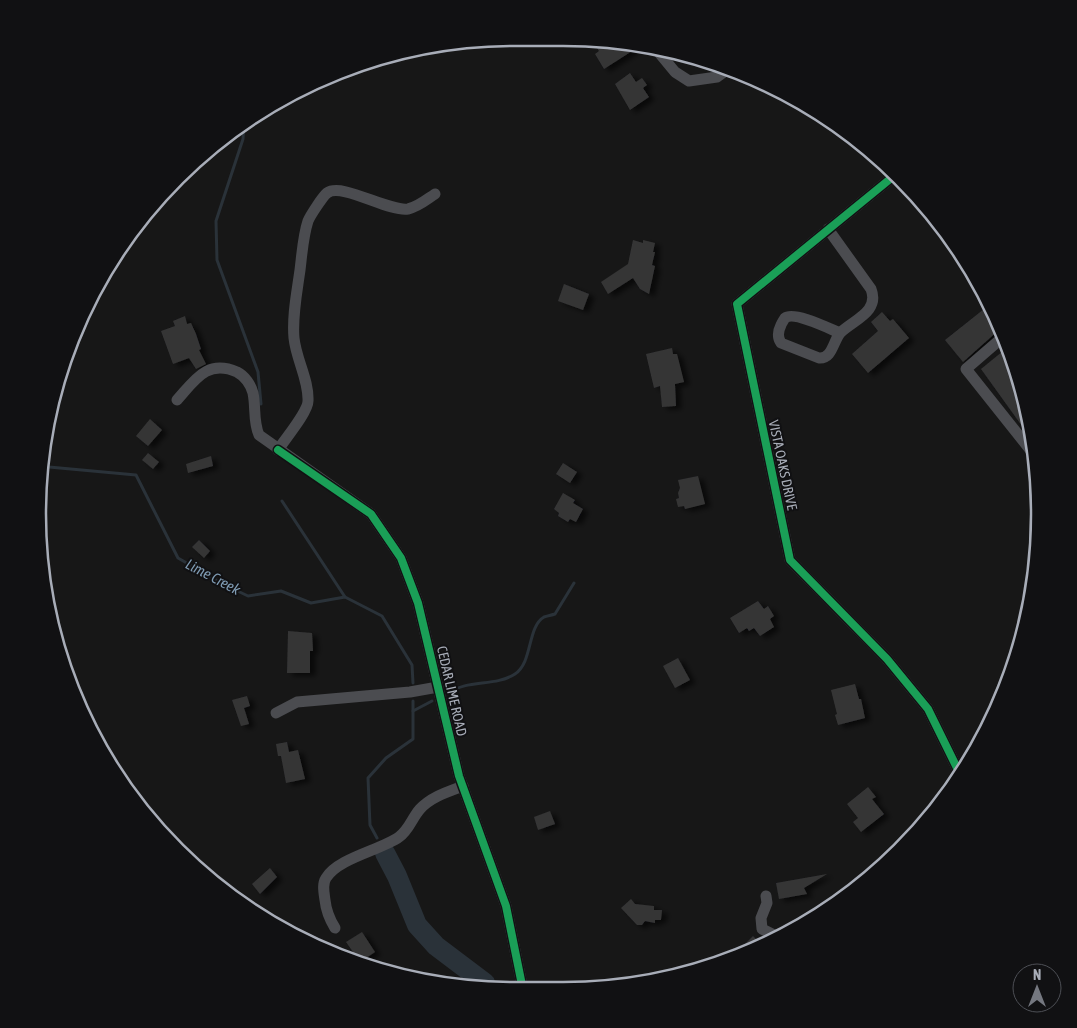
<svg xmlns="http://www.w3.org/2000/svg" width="1077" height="1028" font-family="'Asap Condensed',sans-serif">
<defs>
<filter id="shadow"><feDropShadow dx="5.5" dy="3" stdDeviation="2.5" flood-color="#0009"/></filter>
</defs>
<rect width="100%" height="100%" fill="#171717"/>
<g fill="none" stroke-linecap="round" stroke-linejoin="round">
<!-- stream -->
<g stroke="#2a3239" stroke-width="3">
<path d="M244,122L243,139L216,221L217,260L258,372L261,404"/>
<path d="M42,463L49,467L136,475L178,558L223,584L248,596L281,591L311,603L345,597L382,616L412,665L413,683"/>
<path d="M282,501L345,597"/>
<path d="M449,693C467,679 495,687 515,674C533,662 527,627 544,617C547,616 552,615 555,614L574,583"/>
<path d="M413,711L432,701"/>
<path d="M377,838L370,825L368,778L386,758L413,739V701"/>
</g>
<!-- river -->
<path stroke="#2a3239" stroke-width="20" d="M385,853L397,876L417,925L436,946L485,983L486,988"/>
</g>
<!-- building -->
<g fill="#353536" filter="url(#shadow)">
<path d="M604,40L640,46L604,69L595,54L599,51L595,45Z"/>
<path d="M630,73L636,82L642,78L647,85L643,88L649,97L630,110L615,84Z"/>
<path d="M633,240L643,243V240L655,243L653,252H655L652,265L655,266L649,294L640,289L633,278L608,294L601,282L628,264Z"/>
<path d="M564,284L589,294L583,310L558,301Z"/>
<path d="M989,305L1000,329L963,362L945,340Z"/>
<path d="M882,312L890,321L893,319L909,338L868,373L852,354L878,331L871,322Z"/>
<path d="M185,316L187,324L191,323L196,334L201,349L199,350L206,364L196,369L189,358L173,364L161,331L175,326L173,321Z"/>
<path d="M1008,347L1014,361L1032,440L981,369Z"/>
<path d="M672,348L673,354H677L684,382L675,384L676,406L662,407L660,386L654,388L646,354Z"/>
<path d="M150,419L162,430L148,446L136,436Z"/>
<path d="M148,453L159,462L153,469L142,460Z"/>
<path d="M211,456L213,466L188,473L186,464Z"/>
<path d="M563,463L577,472L570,483L556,474Z"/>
<path d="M698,476L705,504L685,509L684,506L678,507L676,499L679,498L678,493L680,488L678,480Z"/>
<path d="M563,493L575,500L573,503L583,509L576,522L570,519L568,522L558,516L559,513L554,509Z"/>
<path d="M199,540L210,551L204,558L192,547Z"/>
<path d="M758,601L764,609L768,606L774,616L770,619L774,627L760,636L754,628L749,631L747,628L739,633L730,618Z"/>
<path d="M288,631L312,633L313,651H310V673H287Z"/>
<path d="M678,658L690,680L675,688L663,666Z"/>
<path d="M855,684L859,699H861L865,718L838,725L835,715L837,714L831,690Z"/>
<path d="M247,696L250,706L244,708L249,724L241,726L232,700Z"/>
<path d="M287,742L289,752L298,750L305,779L286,783L281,756H278L276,744Z"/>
<path d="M868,787L876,797L872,799L884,814L861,832L853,822L858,818L847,804Z"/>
<path d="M550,811L555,824L538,830L534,817Z"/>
<path d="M270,868L277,877L260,894L252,884Z"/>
<path d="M827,874L804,888L807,894L779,899L776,883Z"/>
<path d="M631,899L635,904L654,906V910H662L661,920H655V923L645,921L642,925H637L621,908Z"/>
<path d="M362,932L375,952L360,962L346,942Z"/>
<path d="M753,936L762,945L731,958Z"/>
</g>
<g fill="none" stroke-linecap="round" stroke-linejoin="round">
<!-- minor -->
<g stroke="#4b4c50" stroke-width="11">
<path d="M656,49L675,72L689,81L717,77L728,69"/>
<path d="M895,175L737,304L790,560L887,659L928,709L960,774"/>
<path d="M828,229L871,289C880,312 853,320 840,333C833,342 832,359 819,358L781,343C777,337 778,331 781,325C781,324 785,318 785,318C794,311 830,329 840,333"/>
<path d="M1003,337L966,369L1036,457"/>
<path d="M177,400C195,380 207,359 237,372C245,376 251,385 253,393C256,407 253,422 259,435L371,514L401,558L418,603L459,776L506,906L523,990"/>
<path d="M278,450C285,439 308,412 308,401C309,380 296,359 294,338C292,316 297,292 300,270C302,254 303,236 308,221C310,216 323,196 327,193C342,182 388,212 408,209C418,207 426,200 435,194"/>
<path d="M276,713L297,702L410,692L438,687"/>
<path d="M766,896L767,903L761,918L762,929L778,937"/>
<path d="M335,928C330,920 326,910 325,900C324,893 322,884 326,878C338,858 381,850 399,837C409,830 412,818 420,809C431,797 447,792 463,786"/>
</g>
<defs>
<g id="cycleway">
<path d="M895,175L737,304L790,560L887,659L928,709L960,774"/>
<path d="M278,450L371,514L401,558L418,603L459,776L506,906L523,990"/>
</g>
</defs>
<!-- cycleway casing -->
<use href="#cycleway" stroke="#111113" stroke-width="11"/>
<!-- cycleway -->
<use href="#cycleway" stroke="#1a9f57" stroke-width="8"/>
</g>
<g text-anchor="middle" stroke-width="4" stroke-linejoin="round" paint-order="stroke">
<!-- street labels -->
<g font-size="14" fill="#a8adb8" stroke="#111113">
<text transform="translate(783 465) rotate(78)" y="5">VISTA OAKS DRIVE</text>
<text transform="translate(452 691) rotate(77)" y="5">CEDAR LIME ROAD</text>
</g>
<!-- water labels -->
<g font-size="15" font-style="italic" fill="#7f9bb3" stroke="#111113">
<text transform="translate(213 577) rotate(28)" y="5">Lime Creek</text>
</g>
</g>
<!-- crop -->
<path d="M0 0H1077V1028H0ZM514 46H563A468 468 0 0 1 1031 514V514A468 468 0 0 1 563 982H514A468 468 0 0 1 46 514V514A468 468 0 0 1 514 46Z" fill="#111113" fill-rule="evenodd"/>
<path fill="none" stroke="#a8adb8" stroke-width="2.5" d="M514 46H563A468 468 0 0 1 1031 514V514A468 468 0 0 1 563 982H514A468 468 0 0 1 46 514V514A468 468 0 0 1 514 46Z"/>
<!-- north arrow -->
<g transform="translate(1037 988)"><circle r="24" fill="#111113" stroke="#4d4f55"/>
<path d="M0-4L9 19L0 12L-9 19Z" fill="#757880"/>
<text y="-8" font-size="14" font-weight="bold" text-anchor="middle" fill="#a8adb8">N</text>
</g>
</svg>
